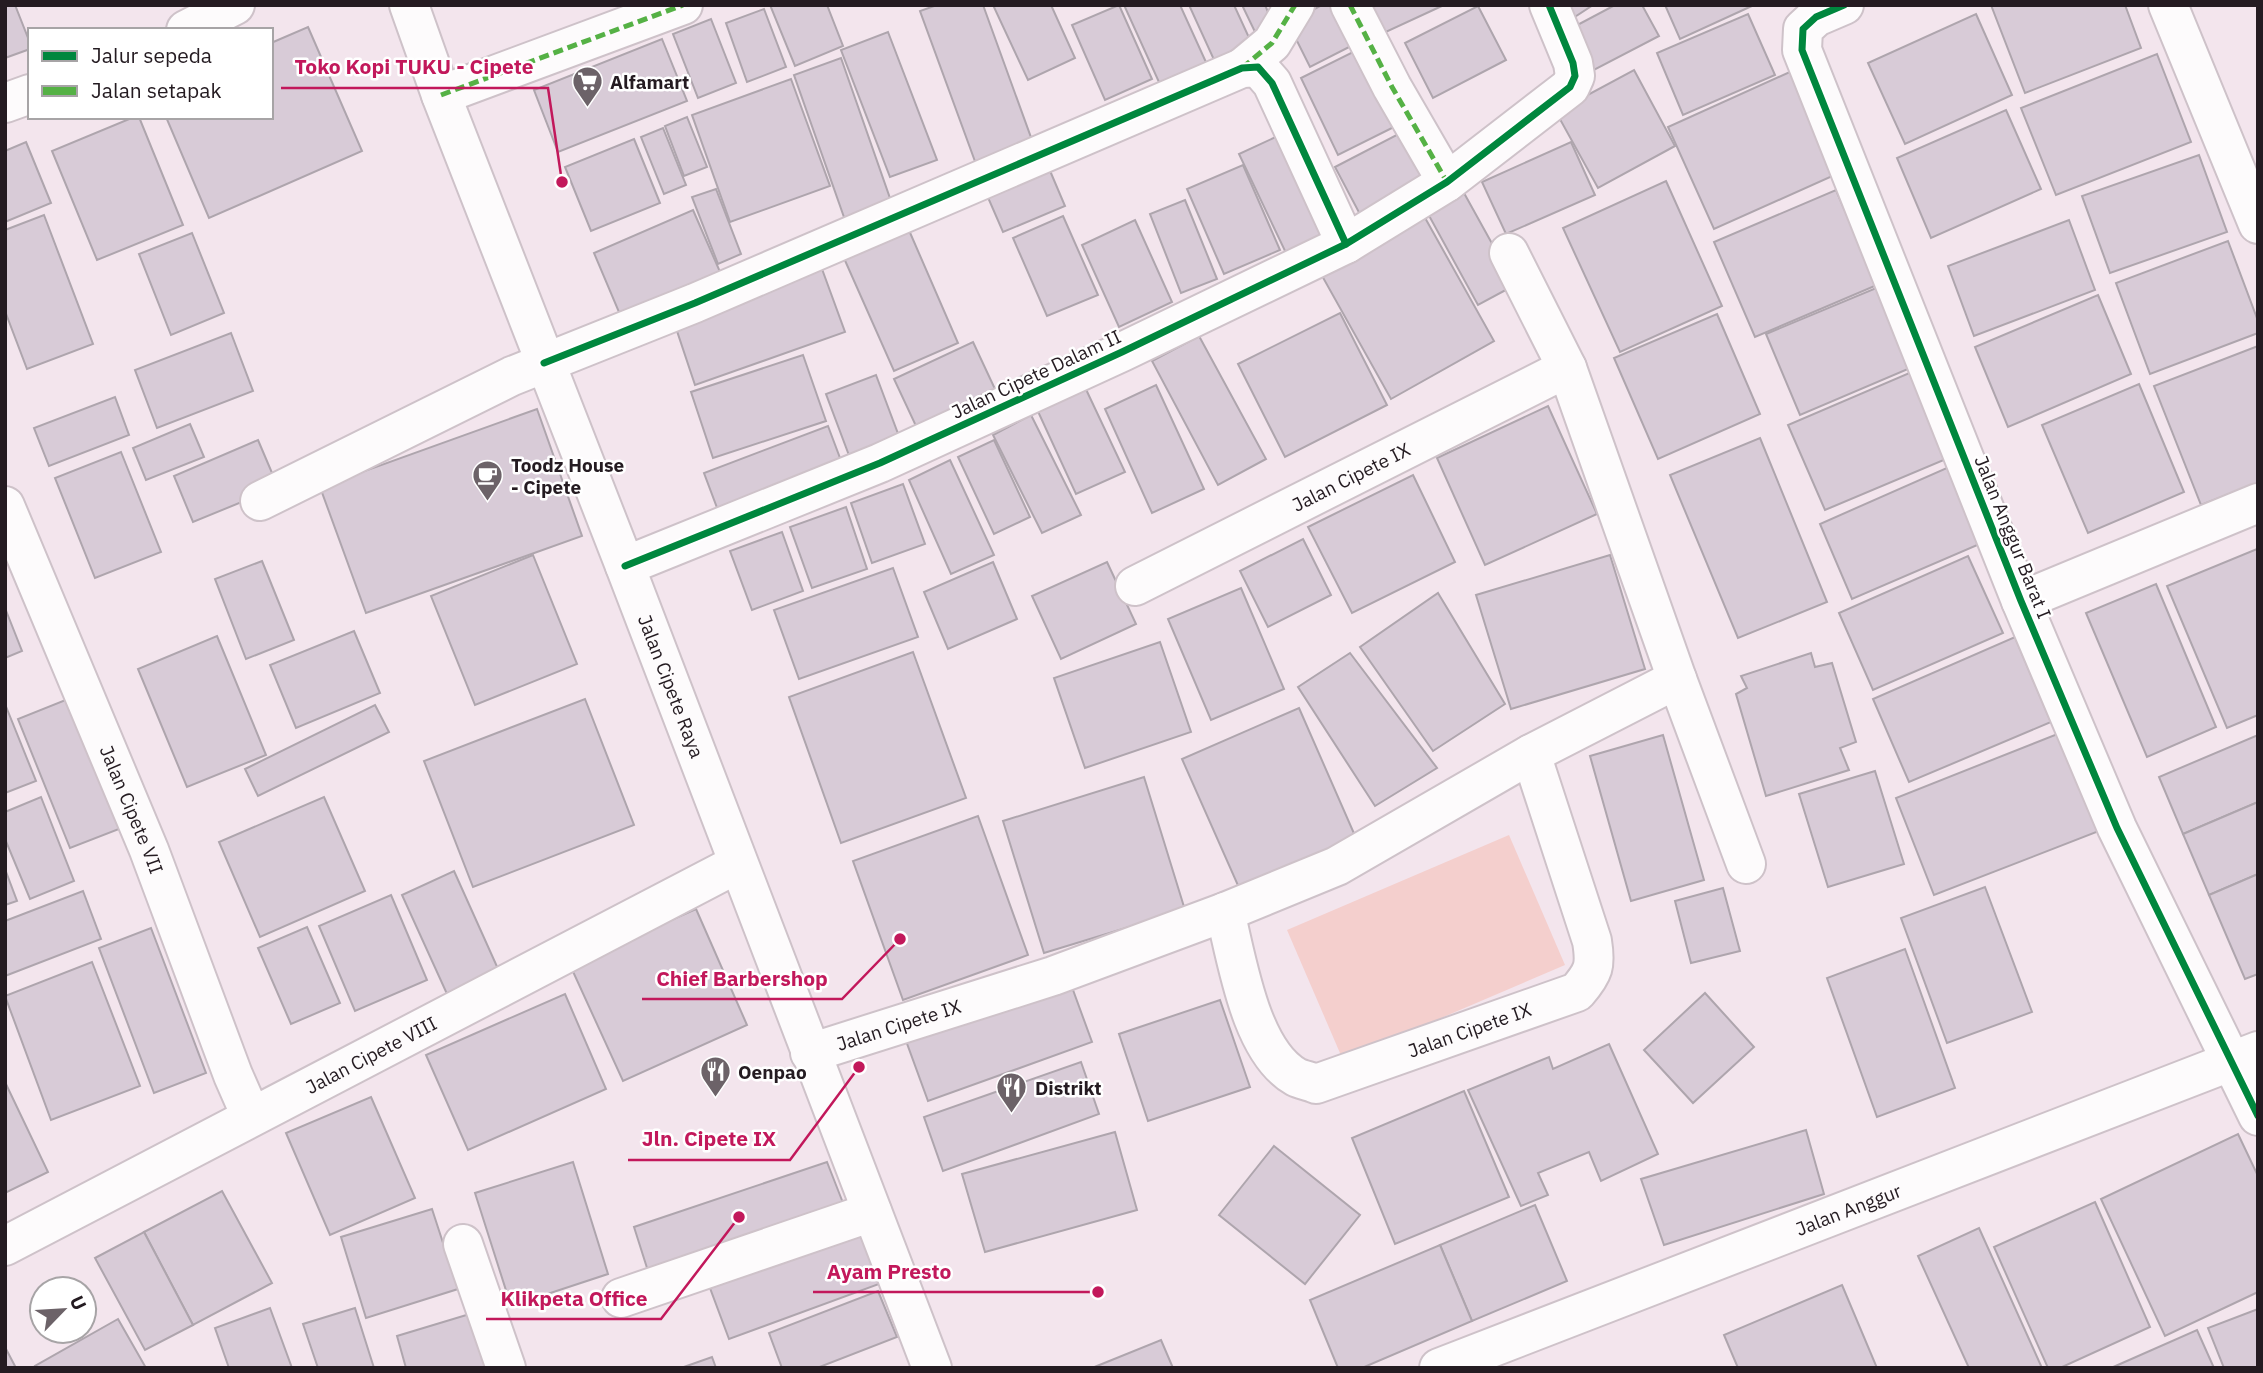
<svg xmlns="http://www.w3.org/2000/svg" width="2263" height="1373" font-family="'IBM Plex Sans',sans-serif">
<rect width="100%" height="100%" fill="#f3e5ed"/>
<!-- green -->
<path fill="#f4cfcd" d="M1509,835L1565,965L1343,1060L1287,930Z"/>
<!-- building -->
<g fill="#d8cbd7" stroke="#aea5ad" stroke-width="2">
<path d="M5,5H15L30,43V49L5,58Z"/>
<path d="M770,5H827L843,46L795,66Z"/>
<path d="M937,5H983L1037,154L980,175L920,11Z"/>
<path d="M993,5H1051L1075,58L1028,80Z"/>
<path d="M1119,5L1152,79L1105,100L1072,25Z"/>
<path d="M1124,5H1180L1210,71L1163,91Z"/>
<path d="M1189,5H1234L1257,55L1220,73Z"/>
<path d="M1242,5H1265L1274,26L1256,34Z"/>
<path d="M1322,5H1338L1357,43L1310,67L1288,23Z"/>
<path d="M1360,5H1444L1375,37Z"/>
<path d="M1560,5H1593L1567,22Z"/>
<path d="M1615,5H1642L1659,36L1590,72L1568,30Z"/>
<path d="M1665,5H1754L1680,39Z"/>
<path d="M1991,5H2125L2141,48L2025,93Z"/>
<path d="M1478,6L1506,60L1433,98L1405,43Z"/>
<path d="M764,9L786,67L747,82L726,23Z"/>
<path d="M1748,14L1775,75L1683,115L1657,53Z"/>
<path d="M1976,14L2012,95L1905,144L1868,63Z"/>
<path d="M711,19L736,83L698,98L673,34Z"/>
<path d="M308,27L362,151L209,218L166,117H271V43Z"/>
<path d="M888,32L937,160L890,177L841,50Z"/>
<path d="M662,39L687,101L558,152L534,90Z"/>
<path d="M1359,49L1396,126L1338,155L1301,78Z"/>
<path d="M2157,54L2191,142L2056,195L2021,108Z"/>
<path d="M841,58L892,204L845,220L794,75Z"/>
<path d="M1803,66L1848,169L1714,229L1668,127Z"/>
<path d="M1634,70L1675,146L1598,188L1556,112Z"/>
<path d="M791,79L830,186L730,222L692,115Z"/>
<path d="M2006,110L2041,189L1931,238L1897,158Z"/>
<path d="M134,117H139L183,225L97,260L52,151Z"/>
<path d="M687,117L707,167L684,176L665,126Z"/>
<path d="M663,128L686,185L664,194L641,137Z"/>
<path d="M1410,128L1438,182L1363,220L1335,167Z"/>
<path d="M1291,130L1337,229L1286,253L1239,154Z"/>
<path d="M634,139L660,203L591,231L565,167Z"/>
<path d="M26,142L51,203L5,222V151Z"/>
<path d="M1571,142L1595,195L1506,234L1482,182Z"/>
<path d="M2199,155L2227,232L2110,273L2082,196Z"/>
<path d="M1045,159L1065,206L1003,232L983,186Z"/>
<path d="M1243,165L1280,250L1224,274L1187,189Z"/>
<path d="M1666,181L1722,306L1620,352L1563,228Z"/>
<path d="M716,189L741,254L718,264L692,197Z"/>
<path d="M1836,190L1877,285L1755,337L1714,242Z"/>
<path d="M1464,193L1515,285L1478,305L1427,212Z"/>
<path d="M1185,200L1217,279L1181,293L1150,214Z"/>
<path d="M693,210L724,281L624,324L594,253Z"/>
<path d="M44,215L93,344L27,369L5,311V230Z"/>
<path d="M1063,216L1098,295L1047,316L1013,238Z"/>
<path d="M1424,216L1494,341L1391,399L1321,274Z"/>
<path d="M1135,220L1172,302L1119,327L1082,245Z"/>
<path d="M2069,220L2095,290L1974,336L1948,266Z"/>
<path d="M908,228L958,343L894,371L843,256Z"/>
<path d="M192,233L224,313L171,335L139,254Z"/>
<path d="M2228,241L2258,321V333L2150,374L2116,283Z"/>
<path d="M822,269L845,332L695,385L674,322Z"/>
<path d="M1881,286L1915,366L1800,415L1766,334Z"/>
<path d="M2098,295L2131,374L2008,427L1975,347Z"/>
<path d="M1340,313L1387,405L1285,457L1238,364Z"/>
<path d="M1717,314L1760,414L1658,459L1614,358Z"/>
<path d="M231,333L253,391L157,428L135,370Z"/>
<path d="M1199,336L1266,459L1218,485L1152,361Z"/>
<path d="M973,342L1002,404L923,441L894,379Z"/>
<path d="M2258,346V483L2201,505L2154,386Z"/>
<path d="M803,355L826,421L713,458L691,392Z"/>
<path d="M1921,368L1958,454L1825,510L1788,425Z"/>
<path d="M876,375L903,447L853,466L826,394Z"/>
<path d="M1083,383L1125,472L1076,494L1035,405Z"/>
<path d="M2139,384L2184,492L2088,533L2042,425Z"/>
<path d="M1156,385L1204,489L1152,513L1105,409Z"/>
<path d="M115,397L129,435L49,466L34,428Z"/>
<path d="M1548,406L1597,514L1485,565L1437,458Z"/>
<path d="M537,409L582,536L366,613L320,487Z"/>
<path d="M1031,415L1081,515L1042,533L993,435Z"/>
<path d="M190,424L204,457L146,480L133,448Z"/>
<path d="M828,426L846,474L722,521L704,473Z"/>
<path d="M1760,438L1827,602L1738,638L1670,475Z"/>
<path d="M258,440L278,487L193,522L174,476Z"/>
<path d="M994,440L1030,517L994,534L958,457Z"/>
<path d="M121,452L161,552L95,578L55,478Z"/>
<path d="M950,460L994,555L951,574L909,480Z"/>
<path d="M1949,467L1982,543L1852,599L1820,524Z"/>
<path d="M1413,475L1455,562L1352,613L1308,527Z"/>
<path d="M903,484L925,544L872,563L851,503Z"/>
<path d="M846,507L867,569L812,588L790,527Z"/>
<path d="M782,532L803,591L752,610L730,551Z"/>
<path d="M1303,539L1331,595L1268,627L1240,571Z"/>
<path d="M2257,549L2258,715L2227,728L2167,586Z"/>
<path d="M533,555L577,664L475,705L431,596Z"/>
<path d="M1610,555L1645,669L1511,709L1476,595Z"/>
<path d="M1968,556L2003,633L1873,690L1839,613Z"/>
<path d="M262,561L294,640L246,659L215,579Z"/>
<path d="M993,562L1017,619L948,649L924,592Z"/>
<path d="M1107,562L1136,624L1061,659L1032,596Z"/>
<path d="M893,568L918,637L799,679L774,610Z"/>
<path d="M2156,584L2216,727L2147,757L2086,613Z"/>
<path d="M1241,588L1284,689L1211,720L1168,619Z"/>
<path d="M1438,593L1505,704L1433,751L1360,647Z"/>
<path d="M5,608L22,651L5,658Z"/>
<path d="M354,631L380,693L296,728L270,665Z"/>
<path d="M217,636L266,755L187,787L138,669Z"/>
<path d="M2015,637L2051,722L1909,782L1873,699Z"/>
<path d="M1160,642L1191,732L1085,768L1054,678Z"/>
<path d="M913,652L966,798L841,843L789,697Z"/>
<path d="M1350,653L1437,768L1375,806L1298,687Z"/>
<path d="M1811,653L1815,667L1832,663L1856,742L1840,748L1849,770L1766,796L1736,694L1747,688L1741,676Z"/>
<path d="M68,699L119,829L70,848L18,719Z"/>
<path d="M585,699L634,825L473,887L424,761Z"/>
<path d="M5,704L36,781L5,793Z"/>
<path d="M375,705L389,732L258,796L245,769Z"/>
<path d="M1299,708L1356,838L1240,890L1182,759Z"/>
<path d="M2060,733L2099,831L1934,895L1896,798Z"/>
<path d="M1663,735L1704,880L1631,901L1590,756Z"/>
<path d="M2258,735V802L2183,834L2159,777Z"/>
<path d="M1875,771L1904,864L1828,887L1799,794Z"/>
<path d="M1144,777L1185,910L1044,953L1003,821Z"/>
<path d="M41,797L74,881L30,899L5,839V812Z"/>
<path d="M324,797L365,891L260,937L219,842Z"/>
<path d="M2258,802V874L2209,895L2183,834Z"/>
<path d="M978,816L1028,955L903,1000L853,861Z"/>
<path d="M5,869L17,901L5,905Z"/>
<path d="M454,871L499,971L447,994L402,895Z"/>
<path d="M2258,874V974L2245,979L2209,895Z"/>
<path d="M1985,887L2032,1012L1947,1043L1901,918Z"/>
<path d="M1723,888L1740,951L1691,963L1675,901Z"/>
<path d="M83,891L101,939L5,976V921Z"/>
<path d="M391,895L427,980L355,1011L319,926Z"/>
<path d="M696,909L747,1025L623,1081L570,965Z"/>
<path d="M307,927L340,1003L291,1024L258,948Z"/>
<path d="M151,928L206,1073L154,1093L99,948Z"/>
<path d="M1905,949L1955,1088L1877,1117L1827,978Z"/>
<path d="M92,962L140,1086L51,1120L5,996Z"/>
<path d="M1069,979L1092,1042L928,1101L905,1038Z"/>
<path d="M1705,993L1754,1047L1693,1103L1644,1050Z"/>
<path d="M565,994L606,1089L468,1150L426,1055Z"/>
<path d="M1220,1000L1250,1087L1148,1121L1119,1034Z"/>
<path d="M1609,1044L1658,1154L1601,1181L1589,1152L1538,1173L1548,1195L1521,1206L1468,1090L1549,1057L1553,1069Z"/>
<path d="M1081,1062L1099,1114L943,1171L924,1117Z"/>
<path d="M5,1082L48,1172L5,1193Z"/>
<path d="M1464,1091L1509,1197L1395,1244L1352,1138Z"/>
<path d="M371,1097L415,1198L330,1235L286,1133Z"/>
<path d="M1806,1130L1824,1194L1664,1245L1641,1179Z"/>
<path d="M1115,1132L1137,1210L985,1252L962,1174Z"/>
<path d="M2238,1134L2258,1176V1292L2165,1336L2101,1199Z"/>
<path d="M1274,1146L1360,1215L1305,1284L1219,1215Z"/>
<path d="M573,1162L608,1274L511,1306L475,1193Z"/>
<path d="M827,1162L845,1208L648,1271L634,1227Z"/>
<path d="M222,1191L272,1283L193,1325L144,1232Z"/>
<path d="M2095,1202L2150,1327L2060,1368H2048L1994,1247Z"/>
<path d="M1535,1205L1567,1281L1472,1321L1440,1245Z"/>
<path d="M432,1209L458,1289L366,1318L341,1237Z"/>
<path d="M1979,1228L2042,1368H1969L1918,1256Z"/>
<path d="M144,1232L193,1325L145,1350L95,1258Z"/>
<path d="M861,1234L879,1284L729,1339L710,1288Z"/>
<path d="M1440,1245L1472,1321L1362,1368H1338L1310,1300Z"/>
<path d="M1842,1285L1877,1368H1738L1724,1335Z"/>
<path d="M878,1291L897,1337L817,1368H782L769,1333Z"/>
<path d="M270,1308L292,1368H229L215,1328Z"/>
<path d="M355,1308L374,1368H318L303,1324Z"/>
<path d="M2258,1309V1368H2224L2208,1328Z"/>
<path d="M473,1313L489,1368H406L397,1336Z"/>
<path d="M118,1319L146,1368H36L35,1366Z"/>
<path d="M2197,1330L2214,1368H2111Z"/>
<path d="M1161,1340L1173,1368H1092Z"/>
<path d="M5,1347L16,1368H5Z"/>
<path d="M712,1357L716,1368H681Z"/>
</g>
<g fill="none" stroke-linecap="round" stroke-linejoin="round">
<defs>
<g id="minor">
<path d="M1350,5L1392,87L1447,182"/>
<path d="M1844,5L1816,17L1803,29L1802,50L2021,601L2117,828L2258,1116"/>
<path d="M2168,5L2258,224"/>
<path d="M186,30L235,5"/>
<path d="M1242,68L1272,43L1295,5"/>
<path d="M441,95L683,5"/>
<path d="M5,103L30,94"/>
<path d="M1509,253L1567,368L1677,679L1746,864"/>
<path d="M260,501L512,376L695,303L1242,68L1258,67L1272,83L1346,244"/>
<path id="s1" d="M5,506L149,850L233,1075L251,1116"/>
<path d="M625,566L880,463L1122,352L1346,244L1447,182L1570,87L1575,76L1573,63L1549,5"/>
<path id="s2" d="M1135,586L1567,368"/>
<path d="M2021,601L2258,503"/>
<path id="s3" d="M1225,912C1237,959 1250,1051 1296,1077C1302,1080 1310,1081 1316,1084L1577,992C1594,972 1596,966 1592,941L1531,754"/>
<path id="s4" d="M810,1053L1053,976L1225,912L1337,866L1531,754L1677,679"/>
<path d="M463,1244L506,1368"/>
<path id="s5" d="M5,1246L737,864"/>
<path d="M621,1298L872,1212"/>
<path id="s6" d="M1439,1368L2258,1051"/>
</g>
<g id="major">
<path id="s7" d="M409,5L441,95L625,566L932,1368"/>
</g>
</defs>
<!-- minor casing -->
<use href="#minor" stroke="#cec2c9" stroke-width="42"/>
<!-- major casing -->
<use href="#major" stroke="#cec2c9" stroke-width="42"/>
<!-- minor -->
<use href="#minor" stroke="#fdfbfc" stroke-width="38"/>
<!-- major -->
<use href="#major" stroke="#fdfbfc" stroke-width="38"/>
<!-- quiet -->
<g stroke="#55b145" stroke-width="5" stroke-dasharray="10 5" stroke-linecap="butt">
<path d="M1350,5L1392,87L1447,182"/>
<path d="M1242,68L1272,43L1295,5"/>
<path d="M441,95L683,5"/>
</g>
<defs>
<g id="cycleway">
<path d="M1844,5L1816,17L1803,29L1802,50L2021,601L2117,828L2258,1116"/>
<path d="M544,363L695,303L1242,68L1258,67L1272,83L1346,244"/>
<path d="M625,566L880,463L1122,352L1346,244L1447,182L1570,87L1575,76L1573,63L1549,5"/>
</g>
</defs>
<!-- cycleway casing -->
<use href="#cycleway" stroke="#fff" stroke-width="11"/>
<!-- cycleway -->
<use href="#cycleway" stroke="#00873e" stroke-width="7"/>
</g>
<!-- icons -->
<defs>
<symbol id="supermarket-pin" viewBox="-11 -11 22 30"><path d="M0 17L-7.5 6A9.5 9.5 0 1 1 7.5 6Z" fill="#6c6268" stroke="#fff"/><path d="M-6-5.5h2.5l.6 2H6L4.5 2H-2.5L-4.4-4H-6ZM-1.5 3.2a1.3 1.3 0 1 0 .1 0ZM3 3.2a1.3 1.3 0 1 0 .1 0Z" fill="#fff"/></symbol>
<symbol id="cafe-pin" viewBox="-11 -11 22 30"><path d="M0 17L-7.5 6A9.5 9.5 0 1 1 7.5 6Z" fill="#6c6268" stroke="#fff"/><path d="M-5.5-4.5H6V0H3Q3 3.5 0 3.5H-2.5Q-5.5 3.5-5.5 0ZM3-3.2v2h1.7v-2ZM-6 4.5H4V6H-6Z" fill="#fff"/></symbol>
<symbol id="restaurant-pin" viewBox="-11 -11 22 30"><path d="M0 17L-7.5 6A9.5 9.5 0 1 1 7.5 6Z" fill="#6c6268" stroke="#fff"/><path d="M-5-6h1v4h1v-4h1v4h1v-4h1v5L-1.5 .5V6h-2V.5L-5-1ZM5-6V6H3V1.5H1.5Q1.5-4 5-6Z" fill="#fff"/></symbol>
</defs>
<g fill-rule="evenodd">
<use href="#supermarket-pin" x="570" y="64" width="35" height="47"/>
<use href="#cafe-pin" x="470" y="458" width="35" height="47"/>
<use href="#restaurant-pin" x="698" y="1054" width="35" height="47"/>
<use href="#restaurant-pin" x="994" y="1070" width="35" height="47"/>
</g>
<g text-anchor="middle" stroke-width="5" stroke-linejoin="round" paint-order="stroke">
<!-- poi labels -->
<g font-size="19" font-weight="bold" fill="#241b21" stroke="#fff" text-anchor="start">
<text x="610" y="89">Alfamart</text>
<text x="511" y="472">Toodz House<tspan x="511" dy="22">- Cipete</tspan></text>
<text x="738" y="1079">Oenpao</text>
<text x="1035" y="1095">Distrikt</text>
</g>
<!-- street labels -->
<g font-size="19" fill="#241b21" stroke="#fff">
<text transform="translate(1036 374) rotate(-25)" y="7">Jalan Cipete Dalam II</text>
<text dy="7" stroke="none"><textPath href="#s2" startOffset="242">Jalan Cipete IX</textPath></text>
<text transform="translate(2013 537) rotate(68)" y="7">Jalan Anggur Barat I</text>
<text dy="7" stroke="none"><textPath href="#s7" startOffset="730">Jalan Cipete Raya</textPath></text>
<text dy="7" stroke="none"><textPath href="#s1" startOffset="329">Jalan Cipete VII</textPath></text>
<text dy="7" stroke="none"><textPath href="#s4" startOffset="93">Jalan Cipete IX</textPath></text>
<text dy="7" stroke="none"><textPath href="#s3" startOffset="368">Jalan Cipete IX</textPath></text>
<text dy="7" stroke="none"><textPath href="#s5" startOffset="413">Jalan Cipete VIII</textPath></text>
<text dy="7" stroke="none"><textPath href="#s6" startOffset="439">Jalan Anggur</textPath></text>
</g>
</g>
<!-- callouts -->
<path fill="none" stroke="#c2185b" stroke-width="2.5" d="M562 182L548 88H281M900 939L842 999H642M859 1067L790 1160H628M1098 1292L965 1292H813M739 1217L661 1319H486"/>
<g fill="#c2185b" stroke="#fff" stroke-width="2.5">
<circle cx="562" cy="182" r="7"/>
<circle cx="900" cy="939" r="7"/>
<circle cx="859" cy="1067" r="7"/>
<circle cx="1098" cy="1292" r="7"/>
<circle cx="739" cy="1217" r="7"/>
</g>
<g font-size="21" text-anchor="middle" font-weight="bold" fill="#c2185b" stroke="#fff" stroke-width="5" stroke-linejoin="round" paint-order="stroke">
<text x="414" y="74">Toko Kopi TUKU - Cipete</text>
<text x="742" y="986">Chief Barbershop</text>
<text x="709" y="1146">Jln. Cipete IX</text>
<text x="889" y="1279">Ayam Presto</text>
<text x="574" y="1306">Klikpeta Office</text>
</g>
<!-- border -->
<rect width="2263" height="1373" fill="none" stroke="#241b21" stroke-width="14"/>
<!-- legend -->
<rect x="28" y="28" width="245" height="91" fill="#ffffff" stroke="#a7a4a6" stroke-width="2"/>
<rect x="42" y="51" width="35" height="10" fill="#00873e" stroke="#a7a4a6" stroke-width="2"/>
<text x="91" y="63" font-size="21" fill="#241b21">Jalur sepeda</text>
<rect x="42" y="86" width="35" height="10" fill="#55b145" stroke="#a7a4a6" stroke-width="2"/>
<text x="91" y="98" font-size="21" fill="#241b21">Jalan setapak</text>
<!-- north arrow -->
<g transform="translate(63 1310) rotate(65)"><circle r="33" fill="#ffffff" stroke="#a7a4a6" stroke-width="2"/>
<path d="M0-5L12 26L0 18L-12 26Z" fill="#6c6268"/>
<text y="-10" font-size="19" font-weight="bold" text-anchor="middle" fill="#241b21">U</text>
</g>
</svg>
